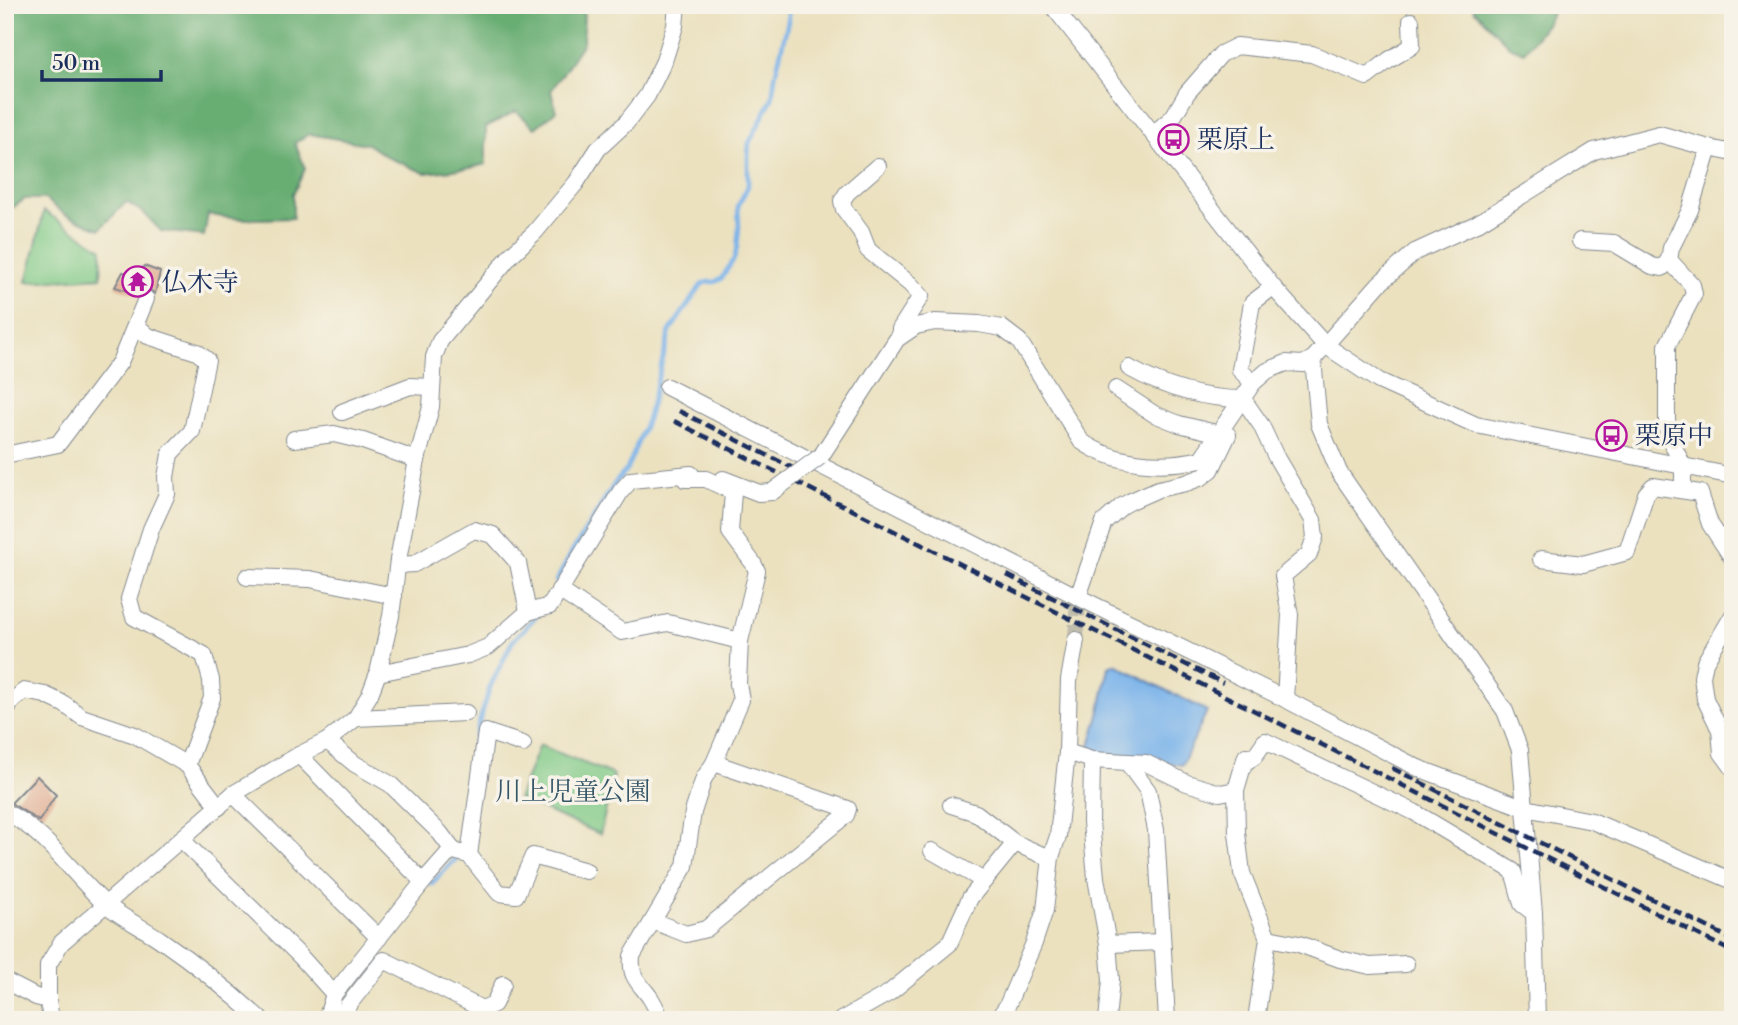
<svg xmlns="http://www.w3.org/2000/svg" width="1738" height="1025" font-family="'Libre Bodoni','Noto Serif JP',serif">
<rect width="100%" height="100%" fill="#f7f3e8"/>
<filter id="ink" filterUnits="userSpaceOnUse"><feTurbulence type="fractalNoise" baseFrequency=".0143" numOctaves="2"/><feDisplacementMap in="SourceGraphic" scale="14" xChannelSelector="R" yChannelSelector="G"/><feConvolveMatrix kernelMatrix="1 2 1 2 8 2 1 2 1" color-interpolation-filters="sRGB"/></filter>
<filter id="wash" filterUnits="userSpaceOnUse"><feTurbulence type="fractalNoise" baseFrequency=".00686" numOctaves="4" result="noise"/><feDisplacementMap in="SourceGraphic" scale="28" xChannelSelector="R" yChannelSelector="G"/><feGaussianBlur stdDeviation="1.57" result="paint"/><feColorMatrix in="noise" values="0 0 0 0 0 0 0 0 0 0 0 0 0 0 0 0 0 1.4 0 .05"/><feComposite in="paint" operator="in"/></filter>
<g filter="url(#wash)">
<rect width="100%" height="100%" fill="#ebe1bf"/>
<!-- green -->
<g fill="#7fc985" stroke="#4d7c72" stroke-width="2">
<path d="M44,211L102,249L101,277L27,282Z"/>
<path d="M539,745L614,775L600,834L518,799Z"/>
</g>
<!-- forest -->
<g fill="#67ad72" stroke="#416e68" stroke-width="2">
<path d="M5,5H584L583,43L551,91L556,111L535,128L516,111L486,127V164L470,168L425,173L389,158L367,144L309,134L295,143L305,169L293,194V218C264,219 236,221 208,214L204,236L161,231L144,213L126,202L100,229L66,215L45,199H25L5,213Z"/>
<path d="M1473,5H1556L1547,23L1524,52L1509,46L1474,10Z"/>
</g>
<!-- water -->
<path fill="#7ab3ea" stroke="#4a71a4" stroke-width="2" d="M1115,664L1207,711L1182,765L1088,752L1099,715L1109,667Z"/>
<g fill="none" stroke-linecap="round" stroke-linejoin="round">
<!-- stream -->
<g stroke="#7ab3ea" stroke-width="4.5">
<path d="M556,581L571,554L615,483L627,469L648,417L670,331L702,284L708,282H715L721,279L734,259L737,248L739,227L738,206L748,186V156L749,143L772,99L775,76L788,21V5"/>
<path d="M469,796L475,736L490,687L512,642L536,616"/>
<path d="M431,884L459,856"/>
</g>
</g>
<g id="blocks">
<!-- building -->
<g fill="#dda385">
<path d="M144,266L160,272L155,294L149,289H144L137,294L115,287L123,272L137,276Z"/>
<path d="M37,776L56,795L39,821L11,803Z"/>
</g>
</g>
</g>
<g filter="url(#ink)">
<use href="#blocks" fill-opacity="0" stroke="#83888e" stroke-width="2"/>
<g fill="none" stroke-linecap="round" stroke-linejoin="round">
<!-- minor-tunnel -->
<path stroke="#c1bdac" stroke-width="16" stroke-dasharray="16 8" stroke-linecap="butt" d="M1076,640L1078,597"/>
<defs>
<g id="minor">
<path d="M1052,5L1273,287L1325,345L1379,381L1476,425L1733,476"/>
<path d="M1153,134L1173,117L1187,93L1221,54L1237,46L1312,54L1367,77L1389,60L1412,46L1411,21"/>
<path d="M878,166L847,193L842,201L844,209L861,232L868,250L910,284L921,296L900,329L901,336"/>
<path d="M1580,241L1614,243L1652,266L1662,268L1669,260L1671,248L1690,210L1709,148"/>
<path d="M1669,260L1692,285L1694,294L1667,346V419L1668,435L1683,466V490"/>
<path d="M136,325L148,336L197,352L207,360L192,431L170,454L166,477L167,494L151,529L129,599L134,617L204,655L211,680L212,698L187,765"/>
<path d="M1129,368C1165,388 1201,399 1243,399L1261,425L1276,457L1313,520L1315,537L1309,554L1283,576L1290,615L1285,699"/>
<path d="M1253,383L1240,370L1252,303L1273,287"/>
<path d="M667,387L1078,597L1285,699L1418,768L1525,808L1592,821L1733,881"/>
<path d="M1116,389L1154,414L1179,424L1220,434"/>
<path d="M342,412L410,386L432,387"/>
<path d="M294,439L334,434L363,441L417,460"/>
<path d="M5,455L58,444L120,362L146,299"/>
<path d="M821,456L897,339L916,326L935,322L979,324L1002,328L1019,341L1081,441C1115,465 1162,468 1201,459L1253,383L1267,371L1286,363L1303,364L1313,359"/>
<path d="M723,479L759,493L772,492"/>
<path d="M1541,559L1583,564L1627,552L1646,494L1653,486L1700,493L1710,524L1733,559"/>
<path d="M398,565L414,564L474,530L493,535L518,563L528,612"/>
<path d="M247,577L310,579L394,596"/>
<path d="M559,590L622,632L668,623L740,641"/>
<path d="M1078,597L1104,522L1122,506L1131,501L1158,489L1186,483L1202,477L1211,470L1228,435"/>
<path d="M1733,615L1705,662L1702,677L1705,699L1720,730L1722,753L1733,768"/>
<path d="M378,673L468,655L488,647L528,612L550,606L621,491L631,480L691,474"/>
<path d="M5,714L11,702L24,691L45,695L64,704L82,717L135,735L187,765L219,807"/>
<path d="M356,718L466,713"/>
<path d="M327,741L355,764L390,784L440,833L452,849L457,852L469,855L499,893L516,895L533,856L586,871"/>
<path d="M1067,752L1092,760L1146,763L1187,783L1220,793L1236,790"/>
<path d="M299,755L423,882"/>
<path d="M1246,756L1236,790L1237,833L1242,873L1268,938L1256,1020"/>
<path d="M1092,760L1091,822L1096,878L1108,944L1111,980L1107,1020"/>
<path d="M1127,762L1148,791L1156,830L1167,1020"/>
<path d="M1244,763L1254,757L1265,741L1414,812L1513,871L1522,904L1534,913"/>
<path d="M233,794L379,938"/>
<path d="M951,805L976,813L1015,843L1040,854L1051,857"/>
<path d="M5,812C44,830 72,873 103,902C120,917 142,927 161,940C196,964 229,991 261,1020"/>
<path d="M181,839L300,956L334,994"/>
<path d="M932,851L984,881"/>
<path d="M469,855L486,732L523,744"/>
<path d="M653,921L686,934L706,929L846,815L848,809L714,763"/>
<path d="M1268,938L1299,944L1340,959L1370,966L1406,964"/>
<path d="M1108,944L1162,942"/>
<path d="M5,981L36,997L48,1000"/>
<path d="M51,1020L48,1000V965L61,943L233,794L299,755L327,741L356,718L370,694L378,673L391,616L398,560L417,460L431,407L434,357L440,341L511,255L535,232L576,183L598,149L626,123L647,96L664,61L675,26L677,5"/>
<path d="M326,1020L334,994L423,882L452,849"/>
<path d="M341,1020L342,1013L384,960L482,1009L494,1004L503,984"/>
<path d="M660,1020V1017C657,1010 654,1003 649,996C637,980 630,977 632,956L685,866L693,812L704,778L714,763L741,700L738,684L740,641L757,571L753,563L730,532L733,492L706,479H685L682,475"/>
<path d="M841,1020L889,993L949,944L970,898L1015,843"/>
<path d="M997,1020L1007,1006L1034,943L1045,910L1051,857L1058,836L1067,752L1069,680L1076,640"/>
<path d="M1537,1020L1534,913L1520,750L1505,711L1339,472L1319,424L1313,359L1379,284L1415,252L1476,224L1594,151L1659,134L1709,148L1733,153"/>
</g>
</defs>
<!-- minor casing -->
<use href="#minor" stroke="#83888e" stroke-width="18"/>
<!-- minor -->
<use href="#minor" stroke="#fff" stroke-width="16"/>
<!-- rail -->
<g stroke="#1b2f5e" stroke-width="4.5" stroke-dasharray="10 5" stroke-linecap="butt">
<path d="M679,411L807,475"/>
<path d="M674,421L1271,719L1733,952"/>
<path d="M1007,575L1223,683"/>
<path d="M1392,768L1733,940"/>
</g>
<defs>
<path id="minor-bridge" d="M772,492L821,456"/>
</defs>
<!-- minor-bridge casing -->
<use href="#minor-bridge" stroke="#83888e" stroke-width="18" stroke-linecap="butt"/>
<!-- minor-bridge -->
<use href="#minor-bridge" stroke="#fff" stroke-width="16"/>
</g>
</g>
<!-- icons -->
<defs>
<symbol id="bus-ring" viewBox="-11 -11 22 22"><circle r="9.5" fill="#f7f3e8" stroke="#b5179e" stroke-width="1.5"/><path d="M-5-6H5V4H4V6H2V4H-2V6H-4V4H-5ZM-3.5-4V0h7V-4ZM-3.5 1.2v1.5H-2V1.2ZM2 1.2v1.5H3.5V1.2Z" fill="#b5179e"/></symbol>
<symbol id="temple-ring" viewBox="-11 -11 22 22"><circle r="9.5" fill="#f7f3e8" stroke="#b5179e" stroke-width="1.5"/><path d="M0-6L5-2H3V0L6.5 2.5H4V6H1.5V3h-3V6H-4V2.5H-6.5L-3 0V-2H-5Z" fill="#b5179e"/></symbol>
</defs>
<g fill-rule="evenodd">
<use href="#bus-ring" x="1156" y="122" width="35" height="35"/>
<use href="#temple-ring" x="120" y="264" width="35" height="35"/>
<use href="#bus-ring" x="1594" y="418" width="35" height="35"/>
</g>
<g text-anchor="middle" stroke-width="7" stroke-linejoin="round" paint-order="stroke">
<!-- poi labels -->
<g font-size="26" fill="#1b2f5e" stroke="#f7f3e8" text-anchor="start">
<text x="1197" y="148">栗原上</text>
<text x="161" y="291">仏木寺</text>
<text x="1635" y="444">栗原中</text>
</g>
<!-- park labels -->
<g font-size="26" fill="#345668" stroke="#f7f3e8">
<text x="573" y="800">川上児童公園</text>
</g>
</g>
<!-- margin -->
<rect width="1738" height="1025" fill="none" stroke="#f7f3e8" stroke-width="28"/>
<!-- scale -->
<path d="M42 70v10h119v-10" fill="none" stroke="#1b2f5e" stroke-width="3.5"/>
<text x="52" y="70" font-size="21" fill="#1b2f5e" stroke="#f7f3e8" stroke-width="5" paint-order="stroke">50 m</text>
</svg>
